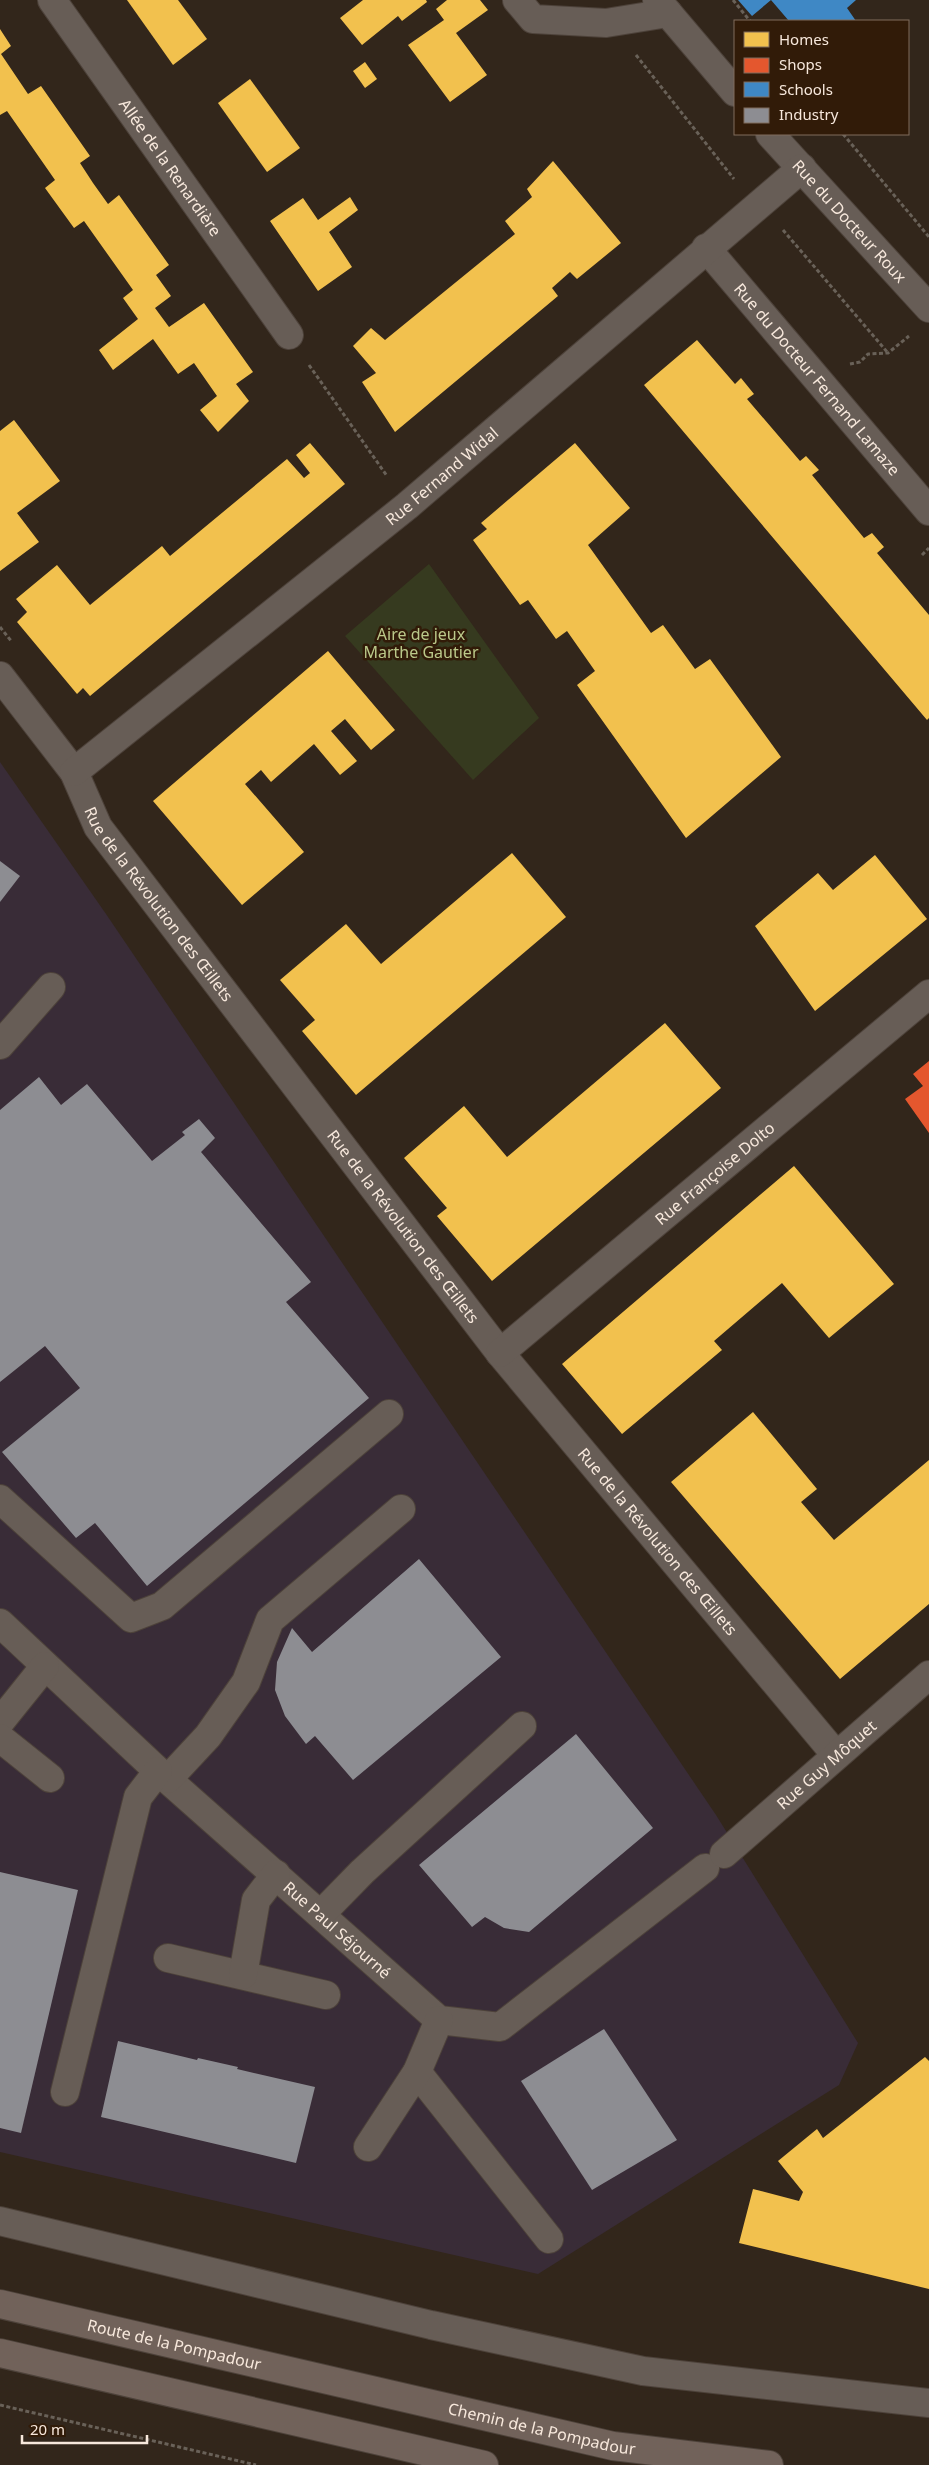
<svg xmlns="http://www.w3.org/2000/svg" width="929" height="2465" font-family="'Noto Sans',sans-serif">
<rect width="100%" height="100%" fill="#32261b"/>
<!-- industrial -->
<path fill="#392c37" d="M0,762L106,914L716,1815L858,2043L839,2085L538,2274L0,2152Z"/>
<!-- green -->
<path fill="#363a1f" d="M429,564L539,718L473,780L345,636Z"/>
<!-- homes -->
<g fill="#f2c14e">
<path d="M127,0H178L207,39L173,65Z"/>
<path d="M363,0H426L427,2L402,21L398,16L362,45L340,18Z"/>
<path d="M447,0H480L488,10L456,33L487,75L450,102L408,45L444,20L436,9Z"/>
<path d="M0,29L11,46L1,54L28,94L41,86L90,156L80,163L93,183L108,204L119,195L169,265L156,275L171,296L155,308L169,327L204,303L253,372L236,384L249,401L218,432L200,410L217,396L194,363L178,374L153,339L113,370L99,350L138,319L123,298L133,290L84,221L74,228L45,188L55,180L7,111L0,115Z"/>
<path d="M365,62L377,79L365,88L353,71Z"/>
<path d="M250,79L300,148L267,172L218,103Z"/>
<path d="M553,161L621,243L577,279L570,272L552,288L558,296L395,432L362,382L376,373L353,346L371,328L385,340L515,234L505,221L532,197L527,189Z"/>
<path d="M350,197L358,210L329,232L352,267L318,291L270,221L303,198L318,220Z"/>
<path d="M697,340L735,384L741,378L754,394L747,399L800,461L806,456L819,470L812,475L864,538L872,533L884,547L877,553L929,615V718L927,720L644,385Z"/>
<path d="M14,420L60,481L17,513L39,542L0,571V431Z"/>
<path d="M310,443L345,484L90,696L83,688L77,694L17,622L27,612L16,599L57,565L90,605L162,546L170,556L287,459L304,478L310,473L296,455Z"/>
<path d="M575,443L630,508L588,545L651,633L663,625L695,669L710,659L781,757L686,838L577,685L595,671L567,631L556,639L528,600L520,605L473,540L487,529L481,523Z"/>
<path d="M328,651L395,730L371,750L345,719L331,731L357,761L340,775L314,744L271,782L261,770L245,784L304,852L242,905L153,801Z"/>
<path d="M512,853L566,917L356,1095L302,1031L315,1020L280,980L346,924L381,964Z"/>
<path d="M875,855L927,919L815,1011L755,926L818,873L833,890Z"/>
<path d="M665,1023L721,1088L492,1281L437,1216L447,1208L404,1158L464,1106L507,1157Z"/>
<path d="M794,1166L894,1284L829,1338L782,1283L714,1341L722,1350L622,1434L562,1364Z"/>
<path d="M753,1412L817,1489L801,1502L834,1540L929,1460V1604L840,1679L671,1482Z"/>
<path d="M925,2057L929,2061V2289L739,2243L753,2189L799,2201L803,2192L778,2161L817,2129L823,2138Z"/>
</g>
<!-- shops -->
<path fill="#e4572e" d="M929,1061V1133L905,1099L923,1086L913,1074Z"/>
<!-- schools -->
<path fill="#3f88c5" d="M738,0H856L847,8L856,21H789L771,0L752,16Z"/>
<!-- industry -->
<g fill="#8d8d92">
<path d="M0,861L20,876L0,902Z"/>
<path d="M39,1077L61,1105L87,1084L152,1161L185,1135L182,1132L199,1119L215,1138L201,1152L311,1282L286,1302L369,1398L147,1586L95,1523L76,1538L2,1452L80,1388L45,1346L0,1382V1110Z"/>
<path d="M419,1559L501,1657L353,1780L315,1736L306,1744L285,1716L275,1690L277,1662L292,1628L312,1652Z"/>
<path d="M576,1734L653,1828L529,1932L504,1928L485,1917L472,1927L419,1865Z"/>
<path d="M0,1872L78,1890L21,2133L0,2128Z"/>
<path d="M604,2029L677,2140L592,2190L521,2081Z"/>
<path d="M118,2041L197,2060L198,2058L238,2067L237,2069L315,2087L296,2163L101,2117Z"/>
</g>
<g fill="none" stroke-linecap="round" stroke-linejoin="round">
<defs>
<g id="minor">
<path id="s1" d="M52,0L289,335"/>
<path d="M517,0L533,19L606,23L668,13"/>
<path d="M657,0L735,92"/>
<path id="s2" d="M770,134L929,308"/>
<path id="s3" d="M706,248L929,511"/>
<path id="s4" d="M0,676L74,772L98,827L500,1353L836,1755"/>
<path id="s5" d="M74,772L407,506L802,168"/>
<path d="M0,1045L51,987"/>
<path id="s6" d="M500,1353L929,994"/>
<path d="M0,1499L131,1618L162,1606L389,1414"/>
<path id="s7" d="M0,1623L158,1771L439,2020L500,2027L705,1868"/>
<path d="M0,1722L45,1666"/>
<path d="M0,1738L50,1778"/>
<path d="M168,1779L208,1736L246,1682L270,1620L401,1509"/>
<path id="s8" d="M724,1854L929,1675"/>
<path d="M321,1914L362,1872L522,1726"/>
<path d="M168,1958L326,1995"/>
<path d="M243,1975L256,1900L276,1874"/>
<path d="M417,2072L549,2239"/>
<path d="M65,2092L138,1797L158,1771"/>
<path d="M368,2147L417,2072L439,2020"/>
<path d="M0,2221L431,2325L643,2371L929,2403"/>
</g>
<g id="major">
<path id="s9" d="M0,2304L613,2446L769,2465"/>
<path d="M0,2353L484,2465"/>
</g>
</defs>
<!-- minor casing -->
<use href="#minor" stroke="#4d423a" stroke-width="30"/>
<!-- major casing -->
<use href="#major" stroke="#4d423a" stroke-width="30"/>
<!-- path -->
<g stroke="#696158" stroke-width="3" stroke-dasharray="4 2.5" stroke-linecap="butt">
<path d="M733,0L750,21"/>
<path d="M636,55L734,179"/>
<path d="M843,134L929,237"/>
<path d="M783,230L888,353"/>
<path d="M850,364L860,362L868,354L888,353L909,336"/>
<path d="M309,365L387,476"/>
<path d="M922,555L929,548"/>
<path d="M0,627L12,642"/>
<path d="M0,2405L256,2465"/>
</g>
<!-- minor -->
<use href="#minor" stroke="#675d56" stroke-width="28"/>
<!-- major -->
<use href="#major" stroke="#71625a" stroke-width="28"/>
</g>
<g text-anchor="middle" stroke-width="5" stroke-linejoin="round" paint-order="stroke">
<!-- street labels -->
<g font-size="16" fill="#f7e8dc" stroke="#311b08">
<text dy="6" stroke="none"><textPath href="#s1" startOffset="205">Allée de la Renardière</textPath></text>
<text dy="6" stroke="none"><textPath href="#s2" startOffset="118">Rue du Docteur Roux</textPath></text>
<text dy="6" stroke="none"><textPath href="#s3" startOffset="172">Rue du Docteur Fernand Lamaze</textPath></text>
<text dy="6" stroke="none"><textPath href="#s5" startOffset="472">Rue Fernand Widal</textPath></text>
<text dy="6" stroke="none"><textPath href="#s4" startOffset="279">Rue de la Révolution des Œillets</textPath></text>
<text dy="6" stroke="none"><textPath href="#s6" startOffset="280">Rue Françoise Dolto</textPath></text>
<text dy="6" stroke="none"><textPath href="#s4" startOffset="684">Rue de la Révolution des Œillets</textPath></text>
<text dy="6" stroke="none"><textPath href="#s4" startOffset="1089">Rue de la Révolution des Œillets</textPath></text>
<text dy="6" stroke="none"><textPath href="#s8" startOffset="136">Rue Guy Môquet</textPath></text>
<text dy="6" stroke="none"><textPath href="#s7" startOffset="456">Rue Paul Séjourné</textPath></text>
<text dy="6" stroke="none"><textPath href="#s9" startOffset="179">Route de la Pompadour</textPath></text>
<text dy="6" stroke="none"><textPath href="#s9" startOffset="556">Chemin de la Pompadour</textPath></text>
</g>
<!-- park labels -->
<g font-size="16" fill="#bbc98a" stroke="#311b08">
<text x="421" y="640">Aire de jeux<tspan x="421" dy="18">Marthe Gautier</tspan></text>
</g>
</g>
<!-- legend -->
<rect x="734" y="20" width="175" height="115" fill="#311b08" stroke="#806d5d"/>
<rect x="744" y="32" width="25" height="15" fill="#f2c14e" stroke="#806d5d"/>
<text x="779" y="45" font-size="15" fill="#f7e8dc">Homes</text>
<rect x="744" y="58" width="25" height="15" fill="#e4572e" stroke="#806d5d"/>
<text x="779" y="70" font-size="15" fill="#f7e8dc">Shops</text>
<rect x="744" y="82" width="25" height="15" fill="#3f88c5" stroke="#806d5d"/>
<text x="779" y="95" font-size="15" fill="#f7e8dc">Schools</text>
<rect x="744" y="108" width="25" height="15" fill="#8d8d92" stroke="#806d5d"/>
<text x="779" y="120" font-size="15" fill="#f7e8dc">Industry</text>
<!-- scale -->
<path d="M22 2435v8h125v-8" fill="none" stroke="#f7e8dc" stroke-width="2.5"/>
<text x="30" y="2435" font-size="15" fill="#f7e8dc" stroke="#311b08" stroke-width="4" paint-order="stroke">20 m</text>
</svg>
